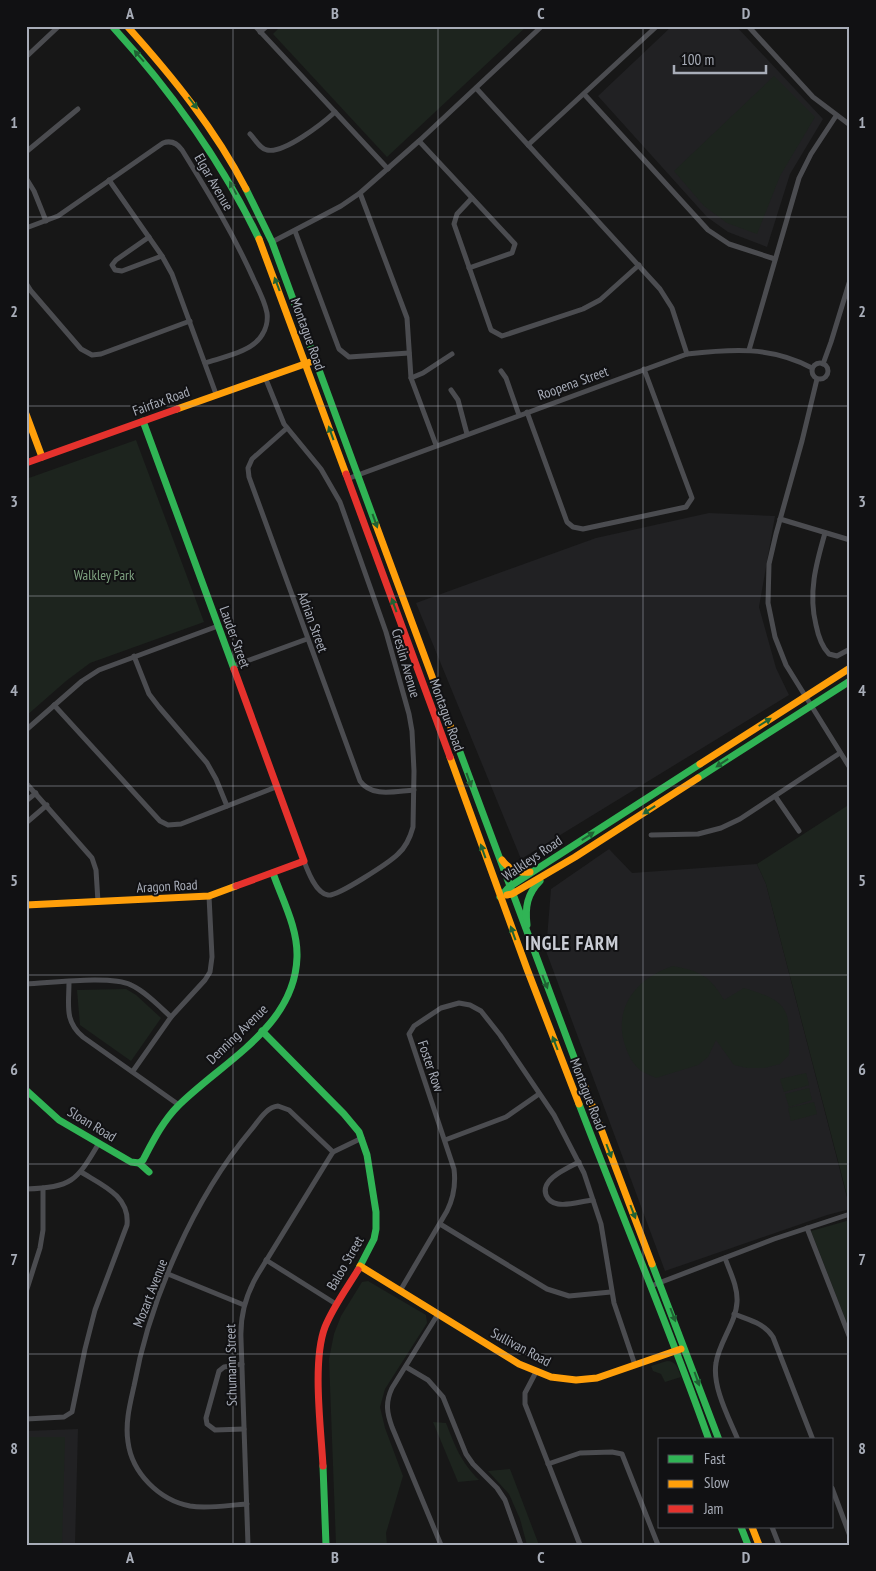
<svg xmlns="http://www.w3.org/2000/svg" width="876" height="1571" font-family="'PT Sans Narrow',sans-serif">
<rect width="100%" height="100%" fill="#171717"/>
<!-- built -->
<g fill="#212123">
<path d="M672,26H736L823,119L790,174L767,247L728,232L707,217L598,96Z"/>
<path d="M709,513L775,516L759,607L776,668L789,695L521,859L416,603L596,538Z"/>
<path d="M609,849L632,873L757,864L766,884L850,1209L827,1215L665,1271L546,951L551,889Z"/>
<path d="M78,1429L75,1545H26V1431Z"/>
</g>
<!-- green -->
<g fill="#1d241e">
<path d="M281,26H527L387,157L273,34Z"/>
<path d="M774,76L815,117L780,176L757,234L727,223L704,206L674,171Z"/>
<path d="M136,440L204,622L90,663L66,681L26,716V479Z"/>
<path d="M850,804V1207L766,884L757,864Z"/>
<path d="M673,966C700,971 710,976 724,1000L744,988C790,1002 790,1009 789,1055L780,1064L764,1068H747L734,1065L716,1040L708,1057L698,1065L656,1078C651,1075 643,1073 639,1069C631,1062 627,1052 624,1042C614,1005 639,977 673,966Z"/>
<path d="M126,989L136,995L161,1018L131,1061L80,1025L77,990Z"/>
<path d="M806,1073L809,1085L784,1092L780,1079Z"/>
<path d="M809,1088L812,1100L789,1107L785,1094Z"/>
<path d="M814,1102L817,1114L791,1121L788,1108Z"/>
<path d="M850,1220V1331L811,1231Z"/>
<path d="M368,1281L426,1315L427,1323L385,1389L380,1407L385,1428L403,1476L386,1533L387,1545H336L329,1359L334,1334L341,1316L362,1282Z"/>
<path d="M667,1361C677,1361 678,1369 681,1377L665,1382L661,1374L653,1371L651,1366Z"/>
<path d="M433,1422L446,1423C455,1446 461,1462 479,1480L458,1482Z"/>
<path d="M26,1437H65L62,1545H26Z"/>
<path d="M510,1469L539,1545H527L520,1519L509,1494L488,1471Z"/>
</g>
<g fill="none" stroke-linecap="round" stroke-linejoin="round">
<!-- street -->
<g stroke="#4b4c50" stroke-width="5">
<path d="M255,26L388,169"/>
<path d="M748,26L813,97L850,125"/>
<path d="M260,32L267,26"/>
<path d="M26,57L59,26"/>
<path d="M476,88L660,289L672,308L687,354"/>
<path d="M584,94L708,230L729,244L775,259"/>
<path d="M250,134C255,139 260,149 267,150C284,154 323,123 335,112"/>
<path d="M419,141L515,244L512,253L469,268"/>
<path d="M528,145L657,26"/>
<path d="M26,152L78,109"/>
<path d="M26,178L34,191L46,221"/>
<path d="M109,180L162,256L172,274L216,394"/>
<path d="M360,193L407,318L411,378L436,445"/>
<path d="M472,198L457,214L454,224L491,330L502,336L583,309L600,300L639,265"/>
<path d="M26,228L58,216L163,143C171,140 177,143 182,150C208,192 234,235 254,280C259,290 265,302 267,313C268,320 266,329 262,335C252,352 223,357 205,363"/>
<path d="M295,231L339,349L349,357L409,353"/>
<path d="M149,237L116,260L112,265L115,270L122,271L162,256"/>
<path d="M272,242L341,206L360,193L419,141L542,26"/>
<path d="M26,283L31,291L81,349L92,355L101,354L190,321"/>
<path d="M749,350L799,178L811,154L836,116"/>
<circle cx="820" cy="371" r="8"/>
<path d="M823,364L831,342L850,280"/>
<path d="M501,371L506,378L519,415"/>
<path d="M265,377L284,424L321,469L340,502L386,632L409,714L412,731L414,771L413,827C410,838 406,847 398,854C390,862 337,897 328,895C316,893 308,872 304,861"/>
<path d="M411,378L423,373L452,354"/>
<path d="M817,379L802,441L776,534L769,564L768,603L775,637L786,665L850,768"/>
<path d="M451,390L458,400L467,434"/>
<path d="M527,412L567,522L573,527L583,529L686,507L692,498L644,369"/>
<path d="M287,428L252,459L248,468L249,477L360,781C372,798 396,791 414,790"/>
<path d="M347,479L687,354C732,349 771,346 812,368"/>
<path d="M780,519L850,540"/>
<path d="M825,533C816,564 808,593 816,625C818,635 821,646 829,654L837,656L850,649"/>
<path d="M134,656L149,694L159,707L207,763L216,779L227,806"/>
<path d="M233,666L307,639"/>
<path d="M54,705L160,821L168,825L181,824L276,787"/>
<path d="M26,730L82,681L99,670L218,626"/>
<path d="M26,783L92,858L96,870L98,902"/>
<path d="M775,796L799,831"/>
<path d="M26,801L36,793"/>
<path d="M26,823L47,805"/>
<path d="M651,835L698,834L721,828L740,819L840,753"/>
<path d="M69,982C69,1005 64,1021 83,1037L179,1105"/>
<path d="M26,984C51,983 111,975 131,985C146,992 159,1006 171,1017"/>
<path d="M133,1071L171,1017L205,980L210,972L212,957L209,896"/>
<path d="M445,1140L506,1117L539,1094"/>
<path d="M579,1162C568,1168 540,1179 546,1195C548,1200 553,1203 558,1204C569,1206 582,1201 593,1200"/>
<path d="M26,1189C72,1187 76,1182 99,1143"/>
<path d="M440,1224L547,1289L569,1296L611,1292"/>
<path d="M807,1228L850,1338"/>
<path d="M725,1258C730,1272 738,1287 737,1302C736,1323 719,1342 716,1363C712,1387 729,1418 738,1440"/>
<path d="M266,1260L336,1304"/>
<path d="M168,1274L244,1305"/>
<path d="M651,1286L774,1239L850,1214"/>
<path d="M400,1291L447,1211C454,1197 456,1185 454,1169L409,1034L414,1026L441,1008L459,1003L470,1005L481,1011L500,1035L554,1115L584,1173L601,1224L614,1303L635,1365"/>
<path d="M26,1292L40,1248L43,1230V1188"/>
<path d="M438,1314L392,1388C385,1403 387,1413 392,1427L441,1545"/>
<path d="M734,1314C749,1320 764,1323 773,1337L813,1440"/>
<path d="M242,1364L224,1367L219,1371L206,1418L207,1424L215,1430L244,1429"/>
<path d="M406,1367L428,1380L443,1397L466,1454L473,1464L497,1488L505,1500L521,1545"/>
<path d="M536,1372L525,1393V1404L580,1545"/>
<path d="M26,1419L64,1417L72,1412L85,1349L95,1310L127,1225C130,1196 102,1185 81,1172"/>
<path d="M548,1464L580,1453L612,1452L622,1454L658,1545"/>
<path d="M832,1488L850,1536"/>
<path d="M247,1504C229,1505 208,1509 190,1506C159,1500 132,1473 128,1442C125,1423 130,1404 134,1386C150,1299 194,1198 251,1130C258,1122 266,1107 278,1106L289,1110L333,1152"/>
<path d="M772,1527L779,1545"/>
<path d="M248,1545L241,1339C240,1316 246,1294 258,1274L328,1160L333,1152L362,1138"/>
</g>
<!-- fast -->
<g stroke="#30b455" stroke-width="7">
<path d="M112,26C171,91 221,160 259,239"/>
<path d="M246,189L272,242L376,525"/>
<path d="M143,421L234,669"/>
<path d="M454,736L578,1068"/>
<path d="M698,778L850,681"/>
<path d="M500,897L509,887L700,764"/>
<path d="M527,925C525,907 527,894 540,881"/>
<path d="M262,1031L344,1114L359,1132L367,1155L376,1212V1229L374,1239L358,1270"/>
<path d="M26,1090L59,1120L131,1162L139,1163L149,1172"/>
<path d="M579,1104C622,1216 669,1327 709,1440"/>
<path d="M139,1163L143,1160C153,1141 163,1121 178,1106C222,1062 295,1027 297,957C298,928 282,899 273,873"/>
<path d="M652,1264L719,1440"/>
<path d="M323,1466L326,1545"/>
<path d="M741,1527L748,1545"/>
</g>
<!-- slow -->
<g stroke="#ff9f0a" stroke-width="7">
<path d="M127,26C172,76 215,129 246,189"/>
<path d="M259,239L346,474"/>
<path d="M177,409L316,360"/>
<path d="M26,414L42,457"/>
<path d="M376,525L454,736"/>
<path d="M450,757L527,969L579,1104"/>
<path d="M700,764L850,668"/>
<path d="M502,860C509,870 518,873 530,872"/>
<path d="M507,895L512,894L575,857L698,778"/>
<path d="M26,905L209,896L236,886"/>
<path d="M578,1068L652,1264"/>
<path d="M360,1266L519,1364L551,1377L576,1380L597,1378L681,1349"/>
<path d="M752,1527L759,1545"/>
</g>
<!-- jam -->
<g stroke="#e5322d" stroke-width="7">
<path d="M26,463L177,409"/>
<path d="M346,474L450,757"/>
<path d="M234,669L304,861L236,886"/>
<path d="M323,1466C321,1429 312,1361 325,1327C333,1307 347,1288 358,1270"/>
</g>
</g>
<!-- one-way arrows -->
<defs><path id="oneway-solid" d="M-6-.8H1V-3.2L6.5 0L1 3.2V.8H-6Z" transform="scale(1.25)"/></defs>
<g fill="#206234">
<use href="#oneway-solid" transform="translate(139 56) rotate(-131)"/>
<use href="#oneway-solid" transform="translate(193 103) rotate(53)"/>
<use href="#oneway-solid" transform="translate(233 188) rotate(-118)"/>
<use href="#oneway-solid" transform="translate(277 284) rotate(-111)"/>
<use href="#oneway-solid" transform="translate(331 433) rotate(-110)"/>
<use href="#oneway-solid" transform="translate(375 521) rotate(70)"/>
<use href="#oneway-solid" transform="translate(394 605) rotate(-110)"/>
<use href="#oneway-solid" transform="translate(765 722) rotate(-32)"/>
<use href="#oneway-solid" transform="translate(722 763) rotate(146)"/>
<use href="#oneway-solid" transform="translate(469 780) rotate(70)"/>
<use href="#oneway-solid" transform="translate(649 810) rotate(147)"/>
<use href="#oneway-solid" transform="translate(588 836) rotate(-33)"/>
<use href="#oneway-solid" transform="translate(483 851) rotate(-110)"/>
<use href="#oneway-solid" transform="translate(513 933) rotate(-110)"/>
<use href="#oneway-solid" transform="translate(545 982) rotate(69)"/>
<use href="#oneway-solid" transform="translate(555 1043) rotate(-111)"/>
<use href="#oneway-solid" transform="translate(609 1151) rotate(69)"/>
<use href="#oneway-solid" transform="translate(633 1212) rotate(69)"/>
<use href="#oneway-solid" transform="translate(673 1315) rotate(69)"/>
<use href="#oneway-solid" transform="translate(697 1379) rotate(70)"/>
</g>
<!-- grid -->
<path fill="none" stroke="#a8adb8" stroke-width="1" stroke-opacity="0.55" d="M233,26V1545M438,26V1545M643,26V1545M26,217H850M26,406H850M26,596H850M26,786H850M26,975H850M26,1164H850M26,1354H850"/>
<g text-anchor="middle" stroke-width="4" stroke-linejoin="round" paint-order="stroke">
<!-- street labels -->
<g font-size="14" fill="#a8adb8" stroke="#111113">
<text transform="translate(214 182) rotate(60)" y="5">Elgar Avenue</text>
<text transform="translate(308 334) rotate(70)" y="5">Montague Road</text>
<text transform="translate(573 383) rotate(-20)" y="5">Roopena Street</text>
<text transform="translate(161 401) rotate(-20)" y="5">Fairfax Road</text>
<text transform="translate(313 622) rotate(70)" y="5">Adrian Street</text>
<text transform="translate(235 637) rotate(70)" y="5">Lauder Street</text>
<text transform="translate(406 663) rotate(74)" y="5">Creslin Avenue</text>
<text transform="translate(447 715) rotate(70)" y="5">Montague Road</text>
<text transform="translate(532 858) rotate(-34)" y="5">Walkleys Road</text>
<text transform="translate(167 886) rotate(-3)" y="5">Aragon Road</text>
<text transform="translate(237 1034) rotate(-44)" y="5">Denning Avenue</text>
<text transform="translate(431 1066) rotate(71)" y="5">Foster Row</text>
<text transform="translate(588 1094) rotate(69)" y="5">Montague Road</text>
<text transform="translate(92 1124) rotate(31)" y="5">Sloan Road</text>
<text transform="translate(345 1263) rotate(-60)" y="5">Baloo Street</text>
<text transform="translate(150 1293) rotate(-69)" y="5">Mozart Avenue</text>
<text transform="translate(521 1347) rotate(28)" y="5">Sullivan Road</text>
<text transform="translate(231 1365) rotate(-91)" y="5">Schumann Street</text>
</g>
<!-- park labels -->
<g font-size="14" fill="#7fa381" stroke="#111113">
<text x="104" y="580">Walkley Park</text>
</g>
<!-- district labels -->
<g font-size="19" font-weight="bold" letter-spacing="1" fill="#c9ccd4" stroke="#111113">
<text x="572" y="950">INGLE FARM</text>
</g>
</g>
<!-- border -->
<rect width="876" height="1571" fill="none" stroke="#111113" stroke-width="55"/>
<!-- legend -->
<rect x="658" y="1438" width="175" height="90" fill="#111113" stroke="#4d4f55"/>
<rect x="668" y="1455" width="25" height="8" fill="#30b455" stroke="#4d4f55"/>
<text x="704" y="1464" font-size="15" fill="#a8adb8">Fast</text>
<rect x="668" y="1480" width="25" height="8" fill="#ff9f0a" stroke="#4d4f55"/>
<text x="704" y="1488" font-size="15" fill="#a8adb8">Slow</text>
<rect x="668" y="1505" width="25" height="8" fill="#e5322d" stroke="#4d4f55"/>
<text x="704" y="1514" font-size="15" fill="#a8adb8">Jam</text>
<!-- scale -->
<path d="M674 65v8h92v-8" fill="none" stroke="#a8adb8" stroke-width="2.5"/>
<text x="681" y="65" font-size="15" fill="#a8adb8" stroke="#111113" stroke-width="4" paint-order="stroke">100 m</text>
<rect x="28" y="28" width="820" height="1516" fill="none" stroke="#a8adb8" stroke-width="2"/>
<g font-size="16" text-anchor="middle" font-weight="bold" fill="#a8adb8">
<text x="130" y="19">A</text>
<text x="335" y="19">B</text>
<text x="541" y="19">C</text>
<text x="746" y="19">D</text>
<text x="14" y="128">1</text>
<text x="862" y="128">1</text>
<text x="14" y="317">2</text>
<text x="862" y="317">2</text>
<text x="14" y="507">3</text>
<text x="862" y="507">3</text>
<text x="14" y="696">4</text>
<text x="862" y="696">4</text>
<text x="14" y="886">5</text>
<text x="862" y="886">5</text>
<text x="14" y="1075">6</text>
<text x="862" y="1075">6</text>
<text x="14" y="1265">7</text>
<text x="862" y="1265">7</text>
<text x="14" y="1454">8</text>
<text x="862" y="1454">8</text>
<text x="130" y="1563">A</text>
<text x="335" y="1563">B</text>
<text x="541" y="1563">C</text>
<text x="746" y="1563">D</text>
</g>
</svg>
